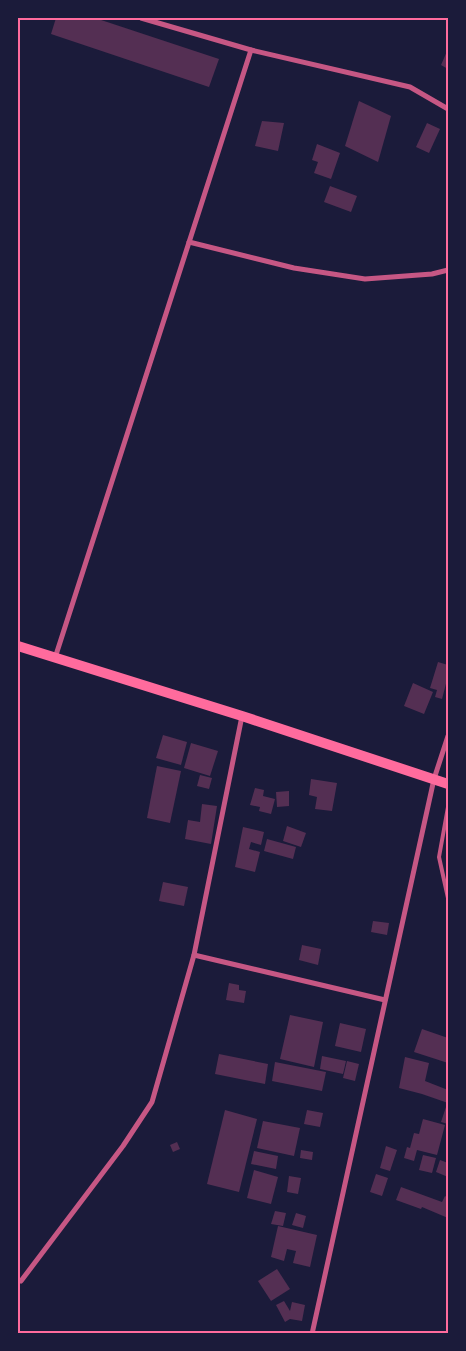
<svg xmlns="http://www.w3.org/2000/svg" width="466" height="1351" font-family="Jost,sans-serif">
<rect width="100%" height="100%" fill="#1b1b3a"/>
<!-- building -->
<g fill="#542f53">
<path d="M56,18H95L219,59L209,87L51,34Z"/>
<path d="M448,49V69L441,65Z"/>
<path d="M359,101L391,116L378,162L345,146Z"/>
<path d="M262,121L284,123L278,151L255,146Z"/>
<path d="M427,123L440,129L429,153L416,147Z"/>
<path d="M317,144L340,153L331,179L314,173L318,162L312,160Z"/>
<path d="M330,186L357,196L351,212L324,202Z"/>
<path d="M438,662L448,665V676L442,699L435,697L437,690L430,688Z"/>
<path d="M413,683L433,692L424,714L404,706Z"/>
<path d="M163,735L187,742L181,765L156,758Z"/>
<path d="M191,743L218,751L210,776L184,768Z"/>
<path d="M157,766L181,771L170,823L147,818Z"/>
<path d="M200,775L212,778L209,789L197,786Z"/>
<path d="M311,779L337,783L332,811L315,809L317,797L309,795Z"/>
<path d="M255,788L264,790L263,796L275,799L271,814L259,811L260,807L250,805Z"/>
<path d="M289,791V806L277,807L276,792Z"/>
<path d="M202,804L217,806L211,844L185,839L188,820L200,822Z"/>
<path d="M287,826L306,833L301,847L283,841Z"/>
<path d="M243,827L264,832L261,845L251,842L249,849L260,852L255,872L235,867Z"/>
<path d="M267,839L296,847L293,859L264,851Z"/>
<path d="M163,882L188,887L184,906L159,901Z"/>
<path d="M373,921L389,923L387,935L371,932Z"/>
<path d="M302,945L321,949L318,965L299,960Z"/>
<path d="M229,983L239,985V990L246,991L244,1003L226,1000Z"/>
<path d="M290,1015L323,1022L314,1067L280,1059Z"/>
<path d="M340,1023L366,1029L361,1052L335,1046Z"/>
<path d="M422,1029L448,1038V1063L414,1052Z"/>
<path d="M219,1054L268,1064L265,1084L215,1074Z"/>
<path d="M322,1056L346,1061L343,1074L320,1069Z"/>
<path d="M405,1057L429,1063L425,1081L448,1090V1103L422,1094L399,1088Z"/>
<path d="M347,1061L359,1064L355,1081L343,1078Z"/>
<path d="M275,1062L326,1072L322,1091L272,1081Z"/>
<path d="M446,1107L448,1108V1124L441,1122Z"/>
<path d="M225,1110L257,1119L239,1192L207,1184Z"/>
<path d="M307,1110L323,1113L320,1127L304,1124Z"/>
<path d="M423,1119L445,1125L437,1155L417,1150L414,1161L404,1158L407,1147L410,1148L414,1133L419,1134Z"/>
<path d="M263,1121L300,1128L294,1156L257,1148Z"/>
<path d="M177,1142L180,1149L173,1152L170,1145Z"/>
<path d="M386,1146L397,1150L390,1171L380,1168Z"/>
<path d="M301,1150L313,1152L312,1160L300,1158Z"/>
<path d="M254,1151L278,1156L276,1169L251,1164Z"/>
<path d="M423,1155L436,1158L432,1173L419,1170Z"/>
<path d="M440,1160L448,1163V1177L436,1172Z"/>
<path d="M254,1170L278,1177L271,1204L247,1198Z"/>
<path d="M376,1174L388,1178L382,1196L370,1192Z"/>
<path d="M289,1176L301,1178L298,1194L287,1192Z"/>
<path d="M401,1187L442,1202L445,1196L448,1198V1218L422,1207L421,1209L396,1200Z"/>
<path d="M275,1211L286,1213L283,1226L271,1224Z"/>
<path d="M296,1213L306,1216L303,1228L292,1225Z"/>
<path d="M278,1226L317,1235L310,1267L293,1263L296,1251L287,1249L284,1261L271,1257Z"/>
<path d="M277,1269L290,1289L271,1301L258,1281Z"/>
<path d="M284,1301L290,1311L292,1302L305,1305L302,1321L290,1319L285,1322L276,1305Z"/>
</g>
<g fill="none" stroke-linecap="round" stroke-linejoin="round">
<!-- service -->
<path stroke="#c65784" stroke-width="4" d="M448,807L439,857L448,898"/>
<!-- minor -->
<g stroke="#c65784" stroke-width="5">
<path d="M141,18L251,50L410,87L448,109"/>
<path d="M189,242L294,268L365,279L432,274L448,270"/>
<path d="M55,658L251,50"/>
<path d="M194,955L385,1000"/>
<path d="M21,1281L123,1146L152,1102L194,955L242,716"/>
<path d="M312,1334L434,779L448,736"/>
</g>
<!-- secondary -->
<path stroke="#ff6b9d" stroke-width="10" d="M18,646L242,716L448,784"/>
</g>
<!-- border -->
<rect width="466" height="1351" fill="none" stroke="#1b1b3a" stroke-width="38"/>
<rect x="19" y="19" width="428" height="1313" fill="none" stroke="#ff6b9d" stroke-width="2"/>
</svg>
